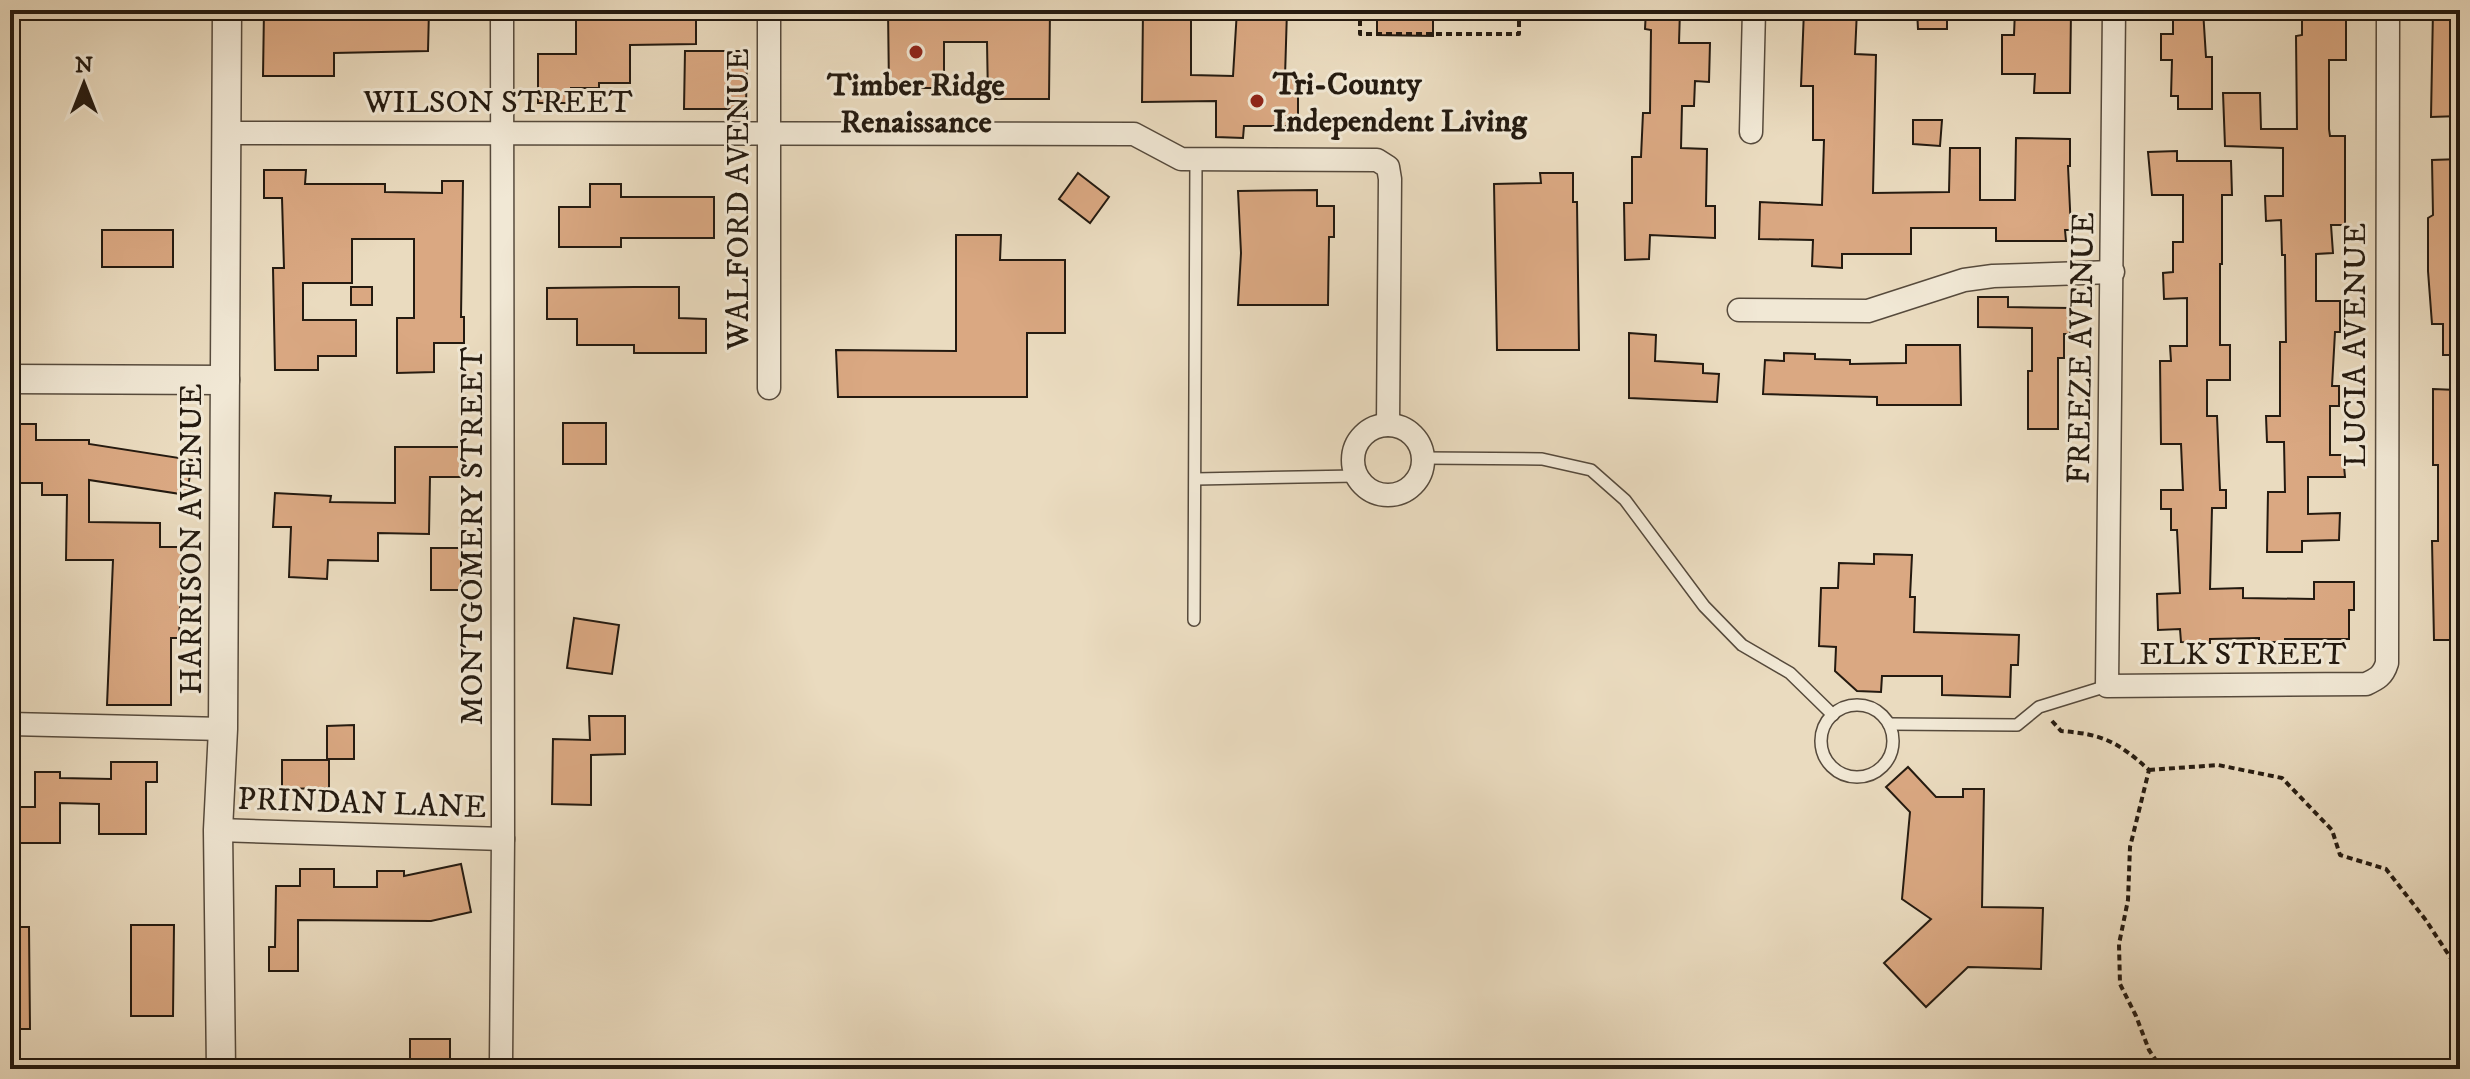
<svg xmlns="http://www.w3.org/2000/svg" width="2470" height="1079" font-family="'IM FELL DW Pica',serif">
<rect width="100%" height="100%" fill="#eadbbf"/>
<filter id="stains"><feTurbulence type="fractalNoise" baseFrequency=".0025" numOctaves="4"/><feColorMatrix values="0 0 0 0 .2 0 0 0 0 .09 0 0 0 0 .02 0 0 0 .5 -.17"/></filter>
<radialGradient id="worn" r=".72"><stop offset=".6" stop-color="#630" stop-opacity="0"/><stop offset="1" stop-color="#630" stop-opacity=".3"/></radialGradient>
<!-- building -->
<g fill="#daa882" stroke="#241a10" stroke-width="2">
<path d="M264,10H429L428,51L334,53V76H263Z"/>
<path d="M653,10H696V44L630,45V83H599V88H571V103H538V54H576V11H600V15H653Z"/>
<path d="M888,10H1050L1049,99H988L987,42H944V88H889Z"/>
<path d="M1143,10H1191V75L1233,76L1237,10H1287L1285,77H1298V126H1244L1243,138L1216,137V101L1142,102Z"/>
<path d="M1377,10H1433V36L1377,35Z"/>
<path d="M1646,10H1680L1679,43H1710L1709,82L1695,81L1694,106H1682L1681,148L1707,149L1706,206H1715V238L1650,235L1649,259L1625,260L1624,203H1632V157H1641L1643,113H1650L1651,30L1645,29Z"/>
<path d="M1804,10H1857L1855,54L1876,55L1873,193L1949,192L1950,148H1980V200H2015L2016,138L2070,139V166H2068L2071,230H2065L2066,241H1996V228H1911V254H1842V268L1812,266L1813,240L1759,239L1760,202L1822,205L1824,140H1813V86H1801Z"/>
<path d="M1917,10H1947V29H1918Z"/>
<path d="M2015,10H2071L2070,93H2034L2035,74H2002V35H2014Z"/>
<path d="M2173,10H2203L2206,57H2212V109H2178V96H2171L2172,60H2161V34H2173Z"/>
<path d="M2302,10H2346V60H2329V129L2330,136H2345V225H2331L2333,253L2316,254V301H2340V332H2335L2332,386H2339V406H2330V455H2343L2345,477H2308V514L2340,513L2339,540L2302,541V552H2267L2268,492H2285L2284,442H2267L2266,416H2280V342H2286L2285,255H2282L2281,220L2266,221L2265,196H2283V148L2225,146L2223,93H2260L2261,129H2297L2296,36L2302,35Z"/>
<path d="M2433,10H2460V116L2431,117Z"/>
<path d="M685,51H747L746,109H684Z"/>
<path d="M1913,120H1942L1940,146L1913,144Z"/>
<path d="M2177,151V161H2231L2232,195H2222V264H2220V345H2230V380H2207V416H2217L2220,490H2226V508H2212L2210,589L2243,588V598L2314,599V582H2354V610H2349V639H2285V642H2259V638L2210,639V643L2181,642L2180,629L2158,630L2157,594L2180,593L2177,530H2171V509H2161V490H2183L2181,444H2161L2160,361H2171L2170,346H2187V298L2164,299L2163,273L2173,272V242H2183V195H2152L2148,152Z"/>
<path d="M2460,159V355H2443V324H2432L2428,271V218L2433,215L2432,160Z"/>
<path d="M264,170H306L305,184H385V192L442,193V181H463L461,317H464V343H434V372L397,373V318H414V239H352V283H303V320H356V356H318V370H275L273,268H284L282,198H264Z"/>
<path d="M1078,173L1109,197L1090,223L1059,199Z"/>
<path d="M1540,173H1573V202H1577L1579,350H1497L1494,184L1541,183Z"/>
<path d="M590,184H621V197H714V238H621V247H559V207H590Z"/>
<path d="M1317,190V206H1334V237H1329L1328,305H1238L1241,253L1238,191Z"/>
<rect x="102" y="230" width="71" height="37"/>
<path d="M956,235H1001L1000,260H1065V333H1027V397H838L836,350L956,351Z"/>
<rect x="351" y="287" width="21" height="18"/>
<path d="M634,287H679V318L706,319V353H634V345H577V319H547V288Z"/>
<path d="M1978,297H2008V307L2070,308V334H2064V358H2058V429H2028V371H2032V328L1978,327Z"/>
<path d="M1629,333L1656,335L1655,361L1703,364V373L1719,374L1717,402L1629,398Z"/>
<path d="M1906,345H1960L1961,405H1877V397L1763,394L1765,360L1784,361V353L1815,354V359L1850,360V364L1906,363Z"/>
<path d="M2433,389L2457,390L2456,432H2460V640H2434L2432,541H2438V465H2433Z"/>
<rect x="563" y="423" width="43" height="41"/>
<path d="M11,424H36V440H89V444L192,460L187,495L89,480V522L160,523V547H182L179,638H171V705H107L113,560H66L67,495H42V483H10Z"/>
<path d="M395,447H462V477H430L429,534L378,533V561L328,560L327,579L289,577L291,527H273L275,493L331,496L330,502L395,503Z"/>
<rect x="431" y="548" width="30" height="42"/>
<path d="M1874,554L1912,555L1910,597H1915L1914,632L2019,635L2018,665H2011L2010,697L1942,695V676H1882L1881,692L1857,691L1835,671L1836,647L1819,646L1821,588H1838L1839,563L1874,564Z"/>
<path d="M574,618L619,625L612,674L567,668Z"/>
<path d="M589,716H625V754L591,755V805L552,804L553,739L590,740Z"/>
<path d="M354,725V759H327V726Z"/>
<path d="M282,760H329V788L282,789Z"/>
<path d="M111,762H157V782H146V834H99V804L60,803V843H13V807H35V772H60V778L111,779Z"/>
<path d="M1908,767L1936,797H1963V789H1984L1982,907L2043,908L2041,969L1968,967L1926,1007L1884,963L1931,919L1902,899L1910,812L1886,787Z"/>
<path d="M461,864L471,912L431,921L298,920V971H269V947H275L276,886H300V869H334V887H377V871H404V876Z"/>
<path d="M131,925H174L173,1016H131Z"/>
<path d="M10,927H29L30,1029H10Z"/>
<rect x="410" y="1039" width="40" height="30"/>
</g>
<g fill="none" stroke-linecap="round" stroke-linejoin="round">
<defs>
<g id="service">
<path d="M1423,458L1542,459L1591,470L1625,500L1704,606L1742,645L1790,673L1833,715"/>
<path d="M1196,479L1356,476"/>
<path d="M1194,620L1196,159"/>
<circle cx="1857" cy="741" r="36"/>
<path d="M1889,724L2017,725L2039,707L2107,686"/>
</g>
<g id="minor">
<path d="M769,10V388"/>
<path d="M2114,10L2107,686L2366,684C2377,679 2383,676 2387,663L2388,10"/>
<path d="M1751,132L1754,10"/>
<path d="M226,133L1134,134L1181,159L1377,160L1388,167L1390,179L1388,425"/>
<path d="M1739,310L1868,311L1964,280L1993,276L2113,272"/>
<circle cx="1388" cy="460" r="35"/>
<path d="M10,724L223,729"/>
<path d="M218,830L503,839"/>
<path d="M501,1062L503,839L502,10"/>
</g>
<g id="tertiary">
<path d="M10,379L225,380"/>
<path d="M221,1069L218,830L223,729L227,10"/>
</g>
</defs>
<!-- service casing -->
<use href="#service" stroke="#564a3c" stroke-width="14"/>
<!-- minor casing -->
<use href="#minor" stroke="#564a3c" stroke-width="25"/>
<!-- tertiary casing -->
<use href="#tertiary" stroke="#564a3c" stroke-width="31"/>
<!-- path -->
<g stroke="#241a10" stroke-width="4" stroke-dasharray="6 4" stroke-linecap="butt">
<path d="M1360,10V34H1519V10"/>
<path d="M2052,721L2061,731C2103,734 2118,742 2149,770L2130,847L2128,900L2119,944L2120,984L2136,1016L2149,1050L2162,1069"/>
<path d="M2149,770L2218,765L2282,778L2332,830L2340,855L2386,869L2425,919L2460,972"/>
</g>
<!-- service -->
<use href="#service" stroke="#f1e8d5" stroke-width="11"/>
<!-- minor -->
<use href="#minor" stroke="#f1e8d5" stroke-width="22"/>
<!-- tertiary -->
<use href="#tertiary" stroke="#f1e8d5" stroke-width="28"/>
</g>
<!-- markers -->
<g fill="#8f2418" stroke="#f1e8d5" stroke-width="3">
<circle cx="916" cy="52" r="8"/>
<circle cx="1257" cy="101" r="8"/>
</g>
<g text-anchor="middle" stroke-width="6" stroke-linejoin="round" paint-order="stroke">
<!-- poi labels -->
<g font-size="32" font-weight="bold" fill="#241a10" stroke="#f1e8d5" text-anchor="start">
<text x="1273" y="94">Tri-County<tspan x="1273" dy="37">Independent Living</tspan></text>
<text x="916" y="95" text-anchor="middle">Timber Ridge<tspan x="916" dy="37">Renaissance</tspan></text>
</g>
<!-- street labels -->
<g font-size="32" fill="#241a10" stroke="#f1e8d5">
<text x="498" y="112">WILSON STREET</text>
<text transform="translate(737 199) rotate(-90)" y="11">WALFORD AVENUE</text>
<text transform="translate(2354 345) rotate(-90)" y="11">LUCIA AVENUE</text>
<text transform="translate(2080 348) rotate(-89)" y="11">FREEZE AVENUE</text>
<text transform="translate(471 536) rotate(-90)" y="11">MONTGOMERY STREET</text>
<text transform="translate(190 539) rotate(-90)" y="11">HARRISON AVENUE</text>
<text x="2243" y="664">ELK STREET</text>
<text transform="translate(362 802) rotate(2)" y="11">PRINDAN LANE</text>
</g>
</g>
<!-- margin -->
<rect width="2470" height="1079" fill="none" stroke="#eadbbf" stroke-width="40"/>
<rect x="12" y="12" width="2446" height="1055" fill="none" stroke="#241a10" stroke-width="4"/>
<rect x="20" y="20" width="2430" height="1039" fill="none" stroke="#241a10" stroke-width="2"/>
<!-- north arrow -->
<g transform="translate(84 84)" stroke="#f1e8d5" stroke-width="6" paint-order="stroke">
<path d="M0-6L14 30L0 20L-14 30Z" fill="#241a10"/>
<text y="-12" font-size="22" font-weight="bold" text-anchor="middle" fill="#241a10">N</text>
</g>
<rect width="100%" height="100%" filter="url(#stains)"/>
<rect width="100%" height="100%" fill="url(#worn)"/>
</svg>
